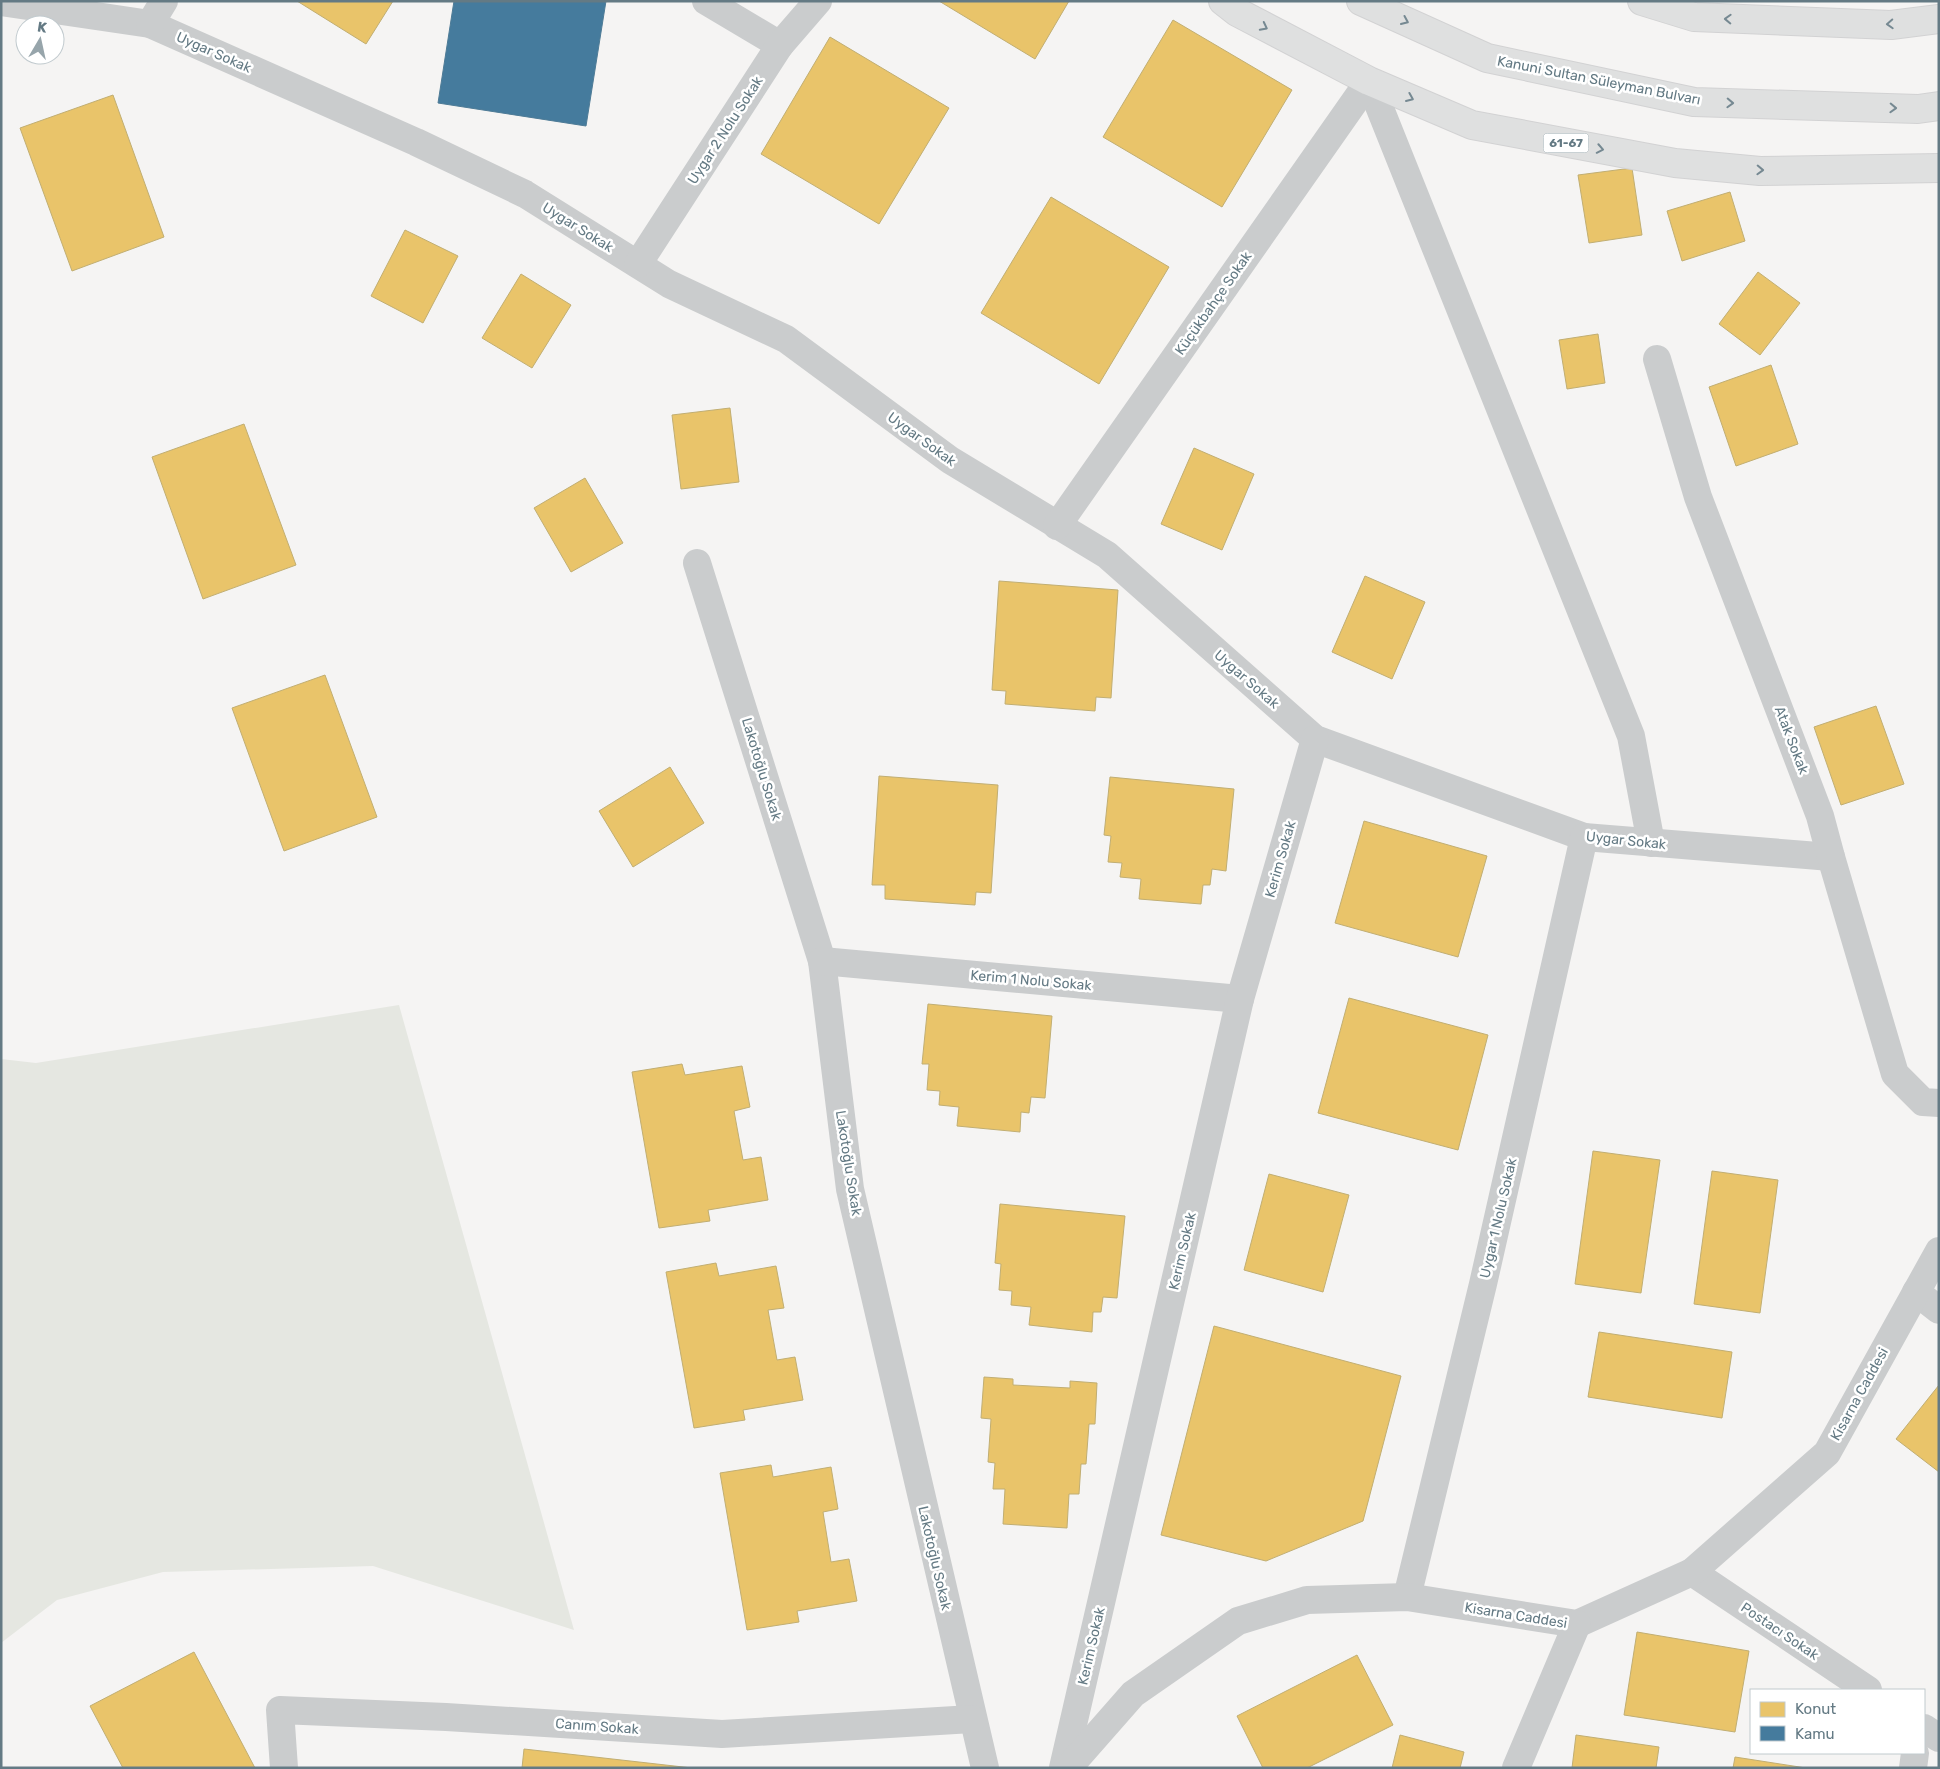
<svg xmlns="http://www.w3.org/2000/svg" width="1940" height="1769" font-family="Rubik,sans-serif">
<rect width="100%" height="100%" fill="#f5f4f3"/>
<!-- green -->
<path fill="#e5e7e1" d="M399,1005L574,1630L373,1566L163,1572L57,1600L1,1643V1059L36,1063Z"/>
<!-- homes -->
<g fill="#e9c46a" stroke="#c1ae72">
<path d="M297,1H393L366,44Z"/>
<path d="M939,1H1069L1035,59Z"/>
<path d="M1173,20L1292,90L1222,207L1103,137Z"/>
<path d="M830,37L949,108L879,224L761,154Z"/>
<path d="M113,95L164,237L72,271L20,128Z"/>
<path d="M1632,168L1642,235L1589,243L1578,175Z"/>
<path d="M1730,192L1745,241L1682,261L1667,211Z"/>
<path d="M1051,197L1169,267L1099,384L981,313Z"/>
<path d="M405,230L458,256L423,323L371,296Z"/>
<path d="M1758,272L1800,303L1760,355L1719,324Z"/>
<path d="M521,274L571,305L532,368L482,338Z"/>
<path d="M1598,334L1605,383L1567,389L1559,340Z"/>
<path d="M1771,365L1798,444L1736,466L1709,387Z"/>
<path d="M730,408L739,482L681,489L672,415Z"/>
<path d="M244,424L296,565L203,599L152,457Z"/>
<path d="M1194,448L1254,474L1222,550L1161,524Z"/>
<path d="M585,478L623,543L571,572L534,508Z"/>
<path d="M1365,576L1425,602L1392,679L1332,652Z"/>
<path d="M999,581L1118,590L1111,698L1096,697L1095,711L1005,704L1006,691L992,690Z"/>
<path d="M325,675L377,817L284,851L232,708Z"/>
<path d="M1876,706L1904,784L1841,805L1814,727Z"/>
<path d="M670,767L704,823L633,867L599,811Z"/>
<path d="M879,776L998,785L991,893L976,892L975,905L885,899V885H872Z"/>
<path d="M1110,777L1234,789L1226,871L1212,869L1210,885H1203L1201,904L1139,899L1141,879L1120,877L1122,863L1108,862L1111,836L1104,835Z"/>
<path d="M1364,821L1487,856L1458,957L1335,923Z"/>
<path d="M1349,998L1488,1035L1458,1150L1318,1113Z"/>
<path d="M928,1004L1052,1016L1045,1098L1031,1097L1029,1113L1021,1112L1020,1132L957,1126L959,1107L939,1105L940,1091L927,1090L929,1064H922Z"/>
<path d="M682,1064L685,1075L742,1066L750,1107L734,1111L743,1160L761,1157L768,1200L708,1210L710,1221L659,1228L632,1072Z"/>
<path d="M1593,1151L1660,1160L1641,1293L1575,1284Z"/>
<path d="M1712,1171L1778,1180L1760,1313L1694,1304Z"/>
<path d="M1269,1174L1349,1195L1323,1292L1244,1270Z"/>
<path d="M1000,1204L1125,1216L1117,1298L1103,1297L1101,1312H1093L1092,1332L1029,1325L1031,1307L1011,1305L1012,1291L999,1290L1001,1264L995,1263Z"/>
<path d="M716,1263L719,1276L776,1266L784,1308L768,1310L777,1360L795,1357L803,1400L743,1410L745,1420L694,1428L666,1272Z"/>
<path d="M1214,1326L1401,1376L1363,1521L1266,1561L1161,1535Z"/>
<path d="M1599,1332L1732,1352L1722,1418L1588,1397Z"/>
<path d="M984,1377L1013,1379V1385L1070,1388V1381L1097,1383L1095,1424H1089L1086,1464H1081L1079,1494H1069L1067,1528L1003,1524L1005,1489H993L995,1463L988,1462L991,1419L981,1418Z"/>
<path d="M1939,1385V1472L1896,1439Z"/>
<path d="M771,1465L773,1477L831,1467L838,1509L823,1512L831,1562L849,1559L857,1601L797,1611L799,1622L747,1630L720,1473Z"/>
<path d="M1637,1632L1749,1651L1735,1732L1624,1715Z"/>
<path d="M194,1652L255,1768H123L90,1706Z"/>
<path d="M1357,1655L1393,1725L1307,1768H1263L1237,1716Z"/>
<path d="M1400,1735L1464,1752L1460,1768H1392Z"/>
<path d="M1576,1735L1659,1747L1656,1768H1572Z"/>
<path d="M524,1749L692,1768H522Z"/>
<path d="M1735,1757L1806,1768H1733Z"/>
</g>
<!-- public -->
<path fill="#457b9d" stroke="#4e7b96" d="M454,1H606L586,126L438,103Z"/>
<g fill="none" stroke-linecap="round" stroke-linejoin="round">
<defs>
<g id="major">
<path d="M1223,1L1237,12L1369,81L1472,125L1675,163L1760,171L1939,168"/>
<path d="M1361,1L1487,58L1694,102L1918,109L1939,106"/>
<path d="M1642,1L1694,17L1891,25L1939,19"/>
</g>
</defs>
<!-- major casing -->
<use href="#major" stroke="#d2d2d3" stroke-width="30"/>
<!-- minor -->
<g stroke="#cacccd" stroke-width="28">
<path d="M706,1L780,45"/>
<path d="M1,2L150,24L416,142L525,194L669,284L786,339L950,460L1107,555L1315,739L1584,837L1831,857"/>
<path d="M150,24L164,1"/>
<path d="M1369,81L1631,736L1651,843"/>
<path d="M638,264L780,45L818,1"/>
<path d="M1657,359L1698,497L1820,816L1831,857L1895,1074L1923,1102L1939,1103"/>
<path d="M1057,526L1369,81"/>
<path d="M697,563L822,961L850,1189L985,1768"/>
<path d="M822,961L1240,999"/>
<path d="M1916,1292L1939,1310"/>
<path d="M1692,1572L1868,1690"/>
<path d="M1407,1597L1483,1284L1584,837"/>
<path d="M1924,1728L1939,1738"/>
<path d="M284,1768L280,1710L446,1717L722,1734L972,1719"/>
<path d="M1063,1768L1240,999L1315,739"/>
<path d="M1068,1768L1133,1694L1238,1621L1307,1600L1407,1597L1577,1624L1692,1572L1827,1453L1939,1251"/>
<path d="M1516,1768L1577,1624"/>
<path d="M1913,1768L1915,1753"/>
</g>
<!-- major -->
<use href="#major" stroke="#dfe0e0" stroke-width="28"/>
</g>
<!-- one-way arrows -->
<defs><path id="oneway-chevron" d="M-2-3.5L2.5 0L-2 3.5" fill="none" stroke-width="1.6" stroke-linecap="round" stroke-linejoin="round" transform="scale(1.25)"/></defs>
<g stroke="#768992">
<use href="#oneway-chevron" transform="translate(1728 19) rotate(-178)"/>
<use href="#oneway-chevron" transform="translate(1405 21) rotate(24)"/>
<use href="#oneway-chevron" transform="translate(1890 24) rotate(177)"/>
<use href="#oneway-chevron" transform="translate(1264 27) rotate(27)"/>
<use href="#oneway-chevron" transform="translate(1410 98) rotate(23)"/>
<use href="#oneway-chevron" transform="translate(1730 103) rotate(2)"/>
<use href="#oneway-chevron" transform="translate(1893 108) rotate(2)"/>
<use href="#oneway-chevron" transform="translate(1600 149) rotate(11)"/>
<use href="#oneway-chevron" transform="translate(1760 170) rotate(2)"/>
</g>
<g text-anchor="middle" stroke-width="5" stroke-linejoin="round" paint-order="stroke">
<!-- shield labels -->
<rect fill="#fff" stroke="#92a2a9" stroke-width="1" x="1543.5" y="133.5" width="45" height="19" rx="4"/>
<g font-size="12" font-weight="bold" fill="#647a84">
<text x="1566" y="147">61-67</text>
</g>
<!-- street labels -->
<g font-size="14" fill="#647a84" stroke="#fff">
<text transform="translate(214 52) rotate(24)" y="5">Uygar Sokak</text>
<text transform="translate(1599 80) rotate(11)" y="5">Kanuni Sultan Süleyman Bulvarı</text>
<text transform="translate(725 130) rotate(-57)" y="5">Uygar 2 Nolu Sokak</text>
<text transform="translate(578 227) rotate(32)" y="5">Uygar Sokak</text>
<text transform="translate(1213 303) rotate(-55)" y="5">Küçükbahçe Sokak</text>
<text transform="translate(922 439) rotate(36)" y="5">Uygar Sokak</text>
<text transform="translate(1247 679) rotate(41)" y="5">Uygar Sokak</text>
<text transform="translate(1792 740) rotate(69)" y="5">Atak Sokak</text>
<text transform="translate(762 769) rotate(73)" y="5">Lakotoğlu Sokak</text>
<text transform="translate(1626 840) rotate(6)" y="5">Uygar Sokak</text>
<text transform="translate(1280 859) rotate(-74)" y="5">Kerim Sokak</text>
<text transform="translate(1031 980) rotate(5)" y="5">Kerim 1 Nolu Sokak</text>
<text transform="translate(849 1163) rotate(81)" y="5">Lakotoğlu Sokak</text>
<text transform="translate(1498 1218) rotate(-77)" y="5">Uygar 1 Nolu Sokak</text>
<text transform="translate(1182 1251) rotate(-77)" y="5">Kerim Sokak</text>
<text transform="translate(1859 1394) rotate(-61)" y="5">Kisarna Caddesi</text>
<text transform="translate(935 1558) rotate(77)" y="5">Lakotoğlu Sokak</text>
<text transform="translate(1516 1615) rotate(9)" y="5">Kisarna Caddesi</text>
<text transform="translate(1780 1631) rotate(34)" y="5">Postacı Sokak</text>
<text transform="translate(1091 1646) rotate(-77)" y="5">Kerim Sokak</text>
<text transform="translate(597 1726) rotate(4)" y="5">Canım Sokak</text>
</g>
</g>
<!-- border -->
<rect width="1940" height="1769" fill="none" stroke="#647a84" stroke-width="5"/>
<!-- legend -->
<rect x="1750" y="1689" width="175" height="65" fill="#ffffff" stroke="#c1cace"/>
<rect x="1760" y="1702" width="25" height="15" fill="#e9c46a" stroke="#c1cace"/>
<text x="1795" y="1714" font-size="15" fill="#647a84">Konut</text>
<rect x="1760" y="1726" width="25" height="15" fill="#457b9d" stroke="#c1cace"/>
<text x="1795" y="1739" font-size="15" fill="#647a84">Kamu</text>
<!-- north arrow -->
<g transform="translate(40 40) rotate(9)"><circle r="24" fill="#ffffff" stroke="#c1cace"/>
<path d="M0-4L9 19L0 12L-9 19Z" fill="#97a5ab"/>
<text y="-8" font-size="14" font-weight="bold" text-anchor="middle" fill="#647a84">K</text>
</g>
</svg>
